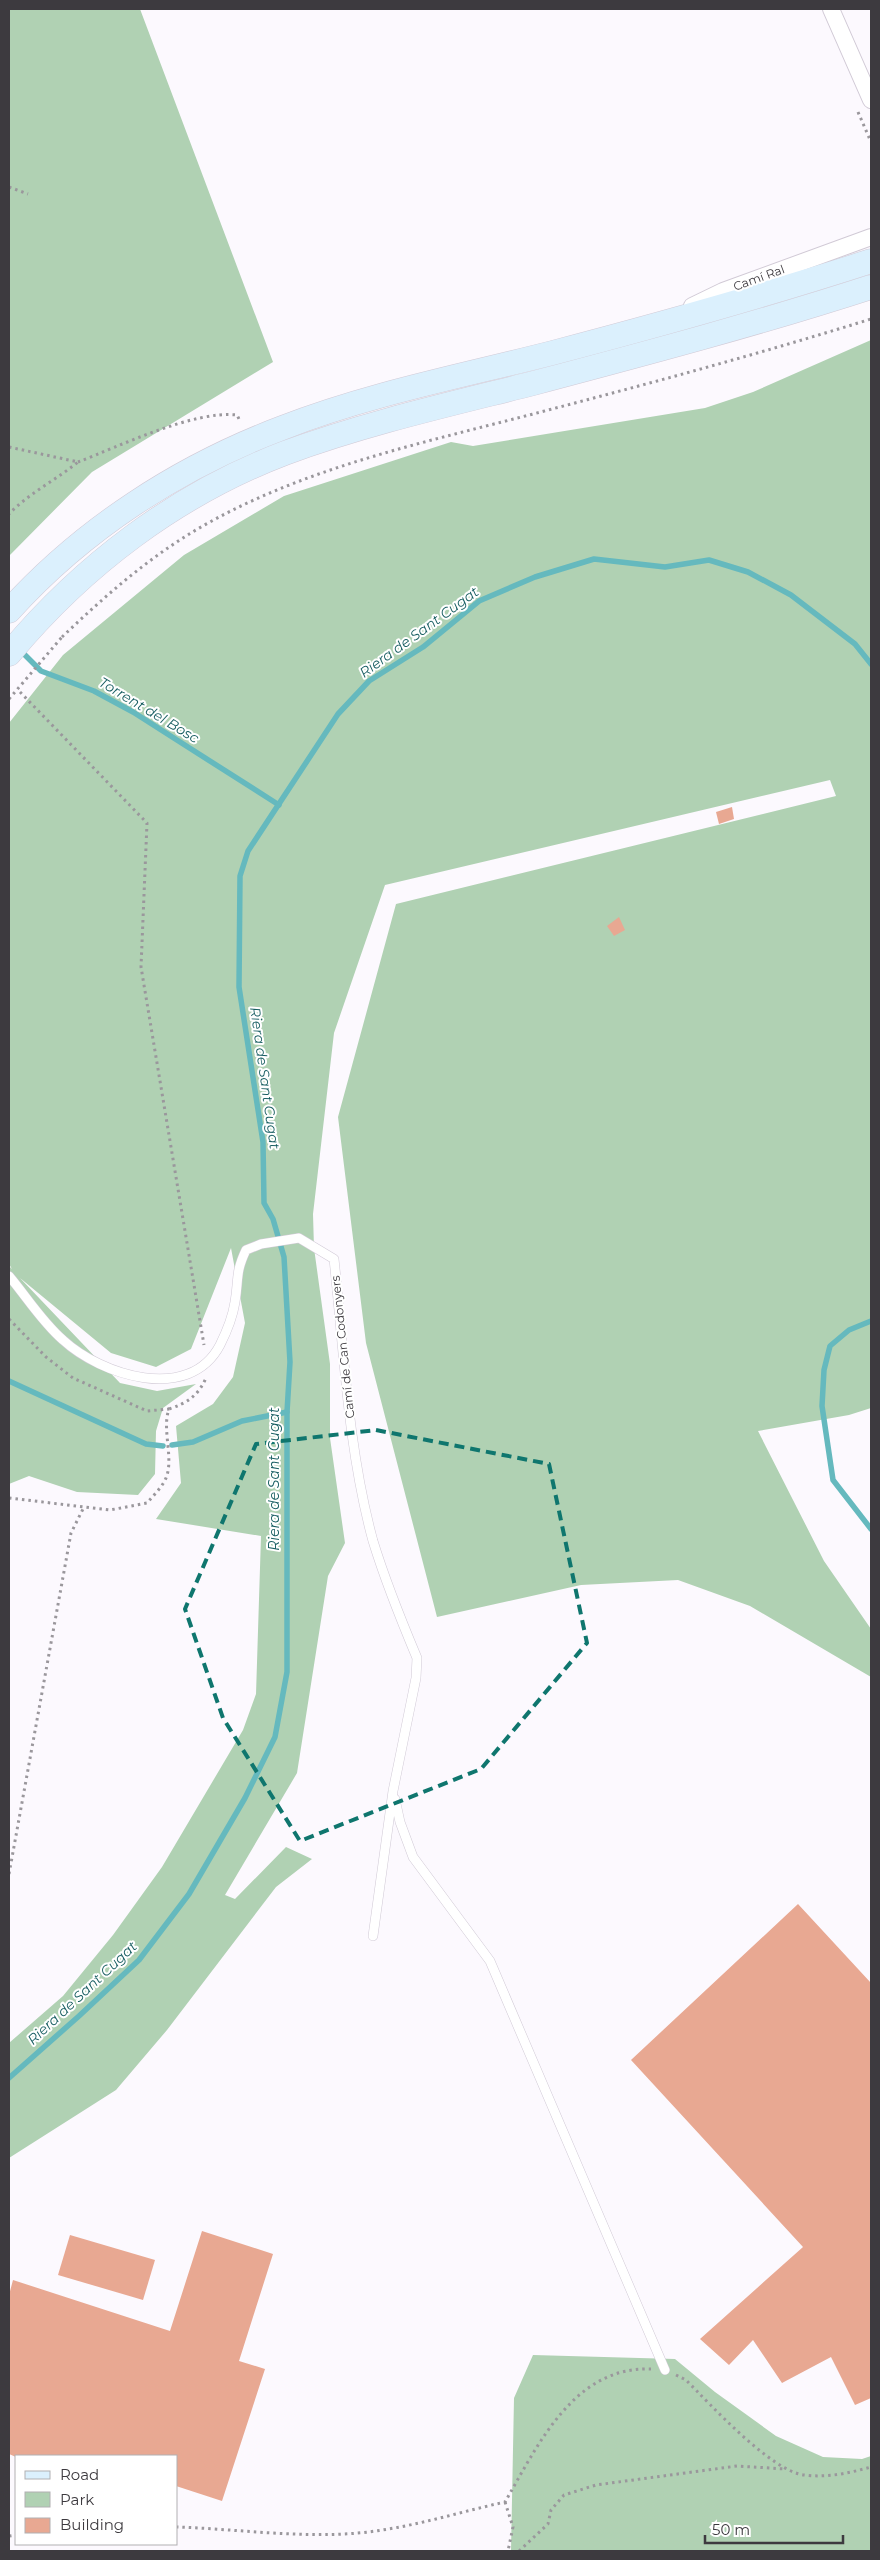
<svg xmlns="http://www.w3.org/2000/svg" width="880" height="2560" font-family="Montserrat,sans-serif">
<rect width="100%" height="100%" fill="#fcf9fe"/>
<!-- green -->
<g fill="#b0d1b3">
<path d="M9,9H140L273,362L92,472L9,556Z"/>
<path d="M871,340V1408L849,1415L758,1431L824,1561L871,1629V1677L750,1606L678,1580L581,1585L437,1617L366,1343L338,1117L396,904L836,796L830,780L385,885L334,1033L313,1214L314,1248L330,1364V1438L345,1543L328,1576L297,1773L225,1895L235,1899L286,1847L312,1859L276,1887L167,2030L116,2090L9,2158V2043L63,1996L113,1935L162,1867L243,1730L256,1694L261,1536L156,1519L181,1483L176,1426L213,1404L233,1377L245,1323L231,1248L191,1349L156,1367L111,1353L20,1278L120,1383L157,1391L196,1384L163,1408L156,1431L155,1474L138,1495L77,1492L29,1476L9,1484V1266L12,1269L9,1264V723L63,655L184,555L284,496L451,442L473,446L705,408L753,392Z"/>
<path d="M533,2355L675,2359L715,2392L776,2436L823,2457L862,2459L871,2456V2551H511L514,2398Z"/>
</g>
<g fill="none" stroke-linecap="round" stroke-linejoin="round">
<!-- stream -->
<g stroke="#65b9be" stroke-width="5.5">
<path d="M19,649L41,671L94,691L133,712L279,805"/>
<path d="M871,1321L849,1330L830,1346L824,1370L822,1406L833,1480L871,1529"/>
<path d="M9,1381L146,1444L163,1446"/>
<path d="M172,1445L193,1442L242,1421L287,1412"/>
<path d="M9,2078L79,2016L139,1960L189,1894L245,1798L275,1737L287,1672V1412L290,1362L284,1257L273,1219L264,1203L263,1142L239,987L240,876L248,851L338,714L369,681L423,647L479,601L535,577L594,559L665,567L709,560L748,572L791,595L855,644L871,664"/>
</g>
</g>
<!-- building -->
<g fill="#e8a892">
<path d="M732,807L734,819L719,824L716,812Z"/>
<path d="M619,917L625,930L614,936L607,926Z"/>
<path d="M798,1904L871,1983V2398L855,2405L831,2357L782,2383L753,2340L729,2365L700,2339L803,2247L631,2060Z"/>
<path d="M202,2231L273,2254L239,2361L265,2369L222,2501L176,2486V2456L16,2457L9,2454V2295L13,2280L170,2331Z"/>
<path d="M70,2235L155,2260L143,2300L58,2275Z"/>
</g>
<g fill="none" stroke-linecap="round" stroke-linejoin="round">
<defs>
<g id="lane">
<path d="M9,1276C26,1296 42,1322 63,1340C101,1375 189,1404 220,1345C226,1333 233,1315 235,1302C239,1279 235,1273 246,1250L261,1244L299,1238L334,1259C344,1352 348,1450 373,1541C385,1580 401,1620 417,1658L416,1678L393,1791L373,1936"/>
<path d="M395,1799L400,1822L413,1857L490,1961L665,2370"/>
</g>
<g id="street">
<path d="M831,9L871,100"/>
<path d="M692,306L723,291L871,237"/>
</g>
<g id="secondary">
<path d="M9,611C83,529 179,467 282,428C369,394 462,376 552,353C659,325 766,295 871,261"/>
<path d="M9,654C83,565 177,494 285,453C366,423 451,404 534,383C647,353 760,323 871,287"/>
</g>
</defs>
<!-- lane casing -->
<use href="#lane" stroke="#d1cad6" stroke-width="10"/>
<!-- street casing -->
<use href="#street" stroke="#d1cad6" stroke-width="18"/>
<!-- secondary casing -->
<use href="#secondary" stroke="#d1cad6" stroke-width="25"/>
<!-- path -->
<g stroke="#9a979c" stroke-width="3" stroke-dasharray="2.5 4" stroke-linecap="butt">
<path d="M858,112L871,142"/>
<path d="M9,187L28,194"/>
<path d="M9,447L78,462C56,480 29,493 9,514"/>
<path d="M78,462C120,446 194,410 237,415L240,421"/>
<path d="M62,637C105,596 149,557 201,527C309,465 432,441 552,409C659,381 765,352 871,319"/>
<path d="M20,692L147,823L141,967L204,1345"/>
<path d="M9,1319L46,1357L73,1378L147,1411L169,1409"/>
<path d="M9,1498L110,1510L147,1503C153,1496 160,1489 164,1482C176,1462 161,1431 169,1409C187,1403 198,1396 206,1378"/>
<path d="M9,1874L71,1533L84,1507"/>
<path d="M676,2375L686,2380C710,2404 771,2471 804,2475C828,2478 849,2473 871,2467"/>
<path d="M505,2502L513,2527L508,2551"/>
<path d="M176,2527C242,2529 317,2541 382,2530C423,2524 464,2511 505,2502C538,2445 574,2366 651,2369"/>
<path d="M9,2536L16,2535"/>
<path d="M519,2551L548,2524L551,2510L564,2495L596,2485L737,2466L785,2469"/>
</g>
<!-- lane -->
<use href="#lane" stroke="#fff" stroke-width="9"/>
<!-- street -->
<use href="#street" stroke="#fff" stroke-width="16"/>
<!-- secondary -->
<use href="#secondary" stroke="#dbf0fd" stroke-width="24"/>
<!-- path-bridge -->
<path stroke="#9a979c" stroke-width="3" stroke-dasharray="2.5 4" stroke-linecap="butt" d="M9,699L62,637"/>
</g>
<!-- marked area -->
<path fill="none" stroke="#0f766e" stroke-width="4" stroke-dasharray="10 6" stroke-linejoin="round" d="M376,1430L549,1464L587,1643L481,1769L300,1841L223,1718L185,1609L256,1444Z"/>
<g text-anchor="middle" stroke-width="4" stroke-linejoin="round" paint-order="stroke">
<!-- street labels -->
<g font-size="12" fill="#3d3a3f" stroke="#fff">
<text transform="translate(759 278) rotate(-20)" y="4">Camí Ral</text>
<text transform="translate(343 1347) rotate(-96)" y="4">Camí de Can Codonyers</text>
</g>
<!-- water labels -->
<g font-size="14" font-style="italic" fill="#185e62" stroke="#fff">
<text transform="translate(419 632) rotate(-36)" y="5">Riera de Sant Cugat</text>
<text transform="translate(149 710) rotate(31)" y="5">Torrent del Bosc</text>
<text transform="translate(265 1078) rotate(82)" y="5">Riera de Sant Cugat</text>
<text transform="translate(274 1479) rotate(-90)" y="5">Riera de Sant Cugat</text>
<text transform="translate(82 1993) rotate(-43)" y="5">Riera de Sant Cugat</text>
</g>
</g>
<!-- border -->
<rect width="880" height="2560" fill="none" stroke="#3d3a3f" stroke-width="20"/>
<!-- legend -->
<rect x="15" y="2455" width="162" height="90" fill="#ffffff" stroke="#b1b0b2"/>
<rect x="25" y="2471" width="25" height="8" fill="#dbf0fd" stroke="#b1b0b2"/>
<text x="60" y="2480" font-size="15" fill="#3d3a3f">Road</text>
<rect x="25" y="2492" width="25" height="15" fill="#b0d1b3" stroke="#b1b0b2"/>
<text x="60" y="2505" font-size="15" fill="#3d3a3f">Park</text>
<rect x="25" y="2518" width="25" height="15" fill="#e8a892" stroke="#b1b0b2"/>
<text x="60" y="2530" font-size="15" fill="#3d3a3f">Building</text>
<!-- scale -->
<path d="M705 2535v8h138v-8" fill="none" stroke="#3d3a3f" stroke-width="2.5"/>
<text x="712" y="2535" font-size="15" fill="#3d3a3f" stroke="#ffffff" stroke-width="4" paint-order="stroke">50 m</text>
</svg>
